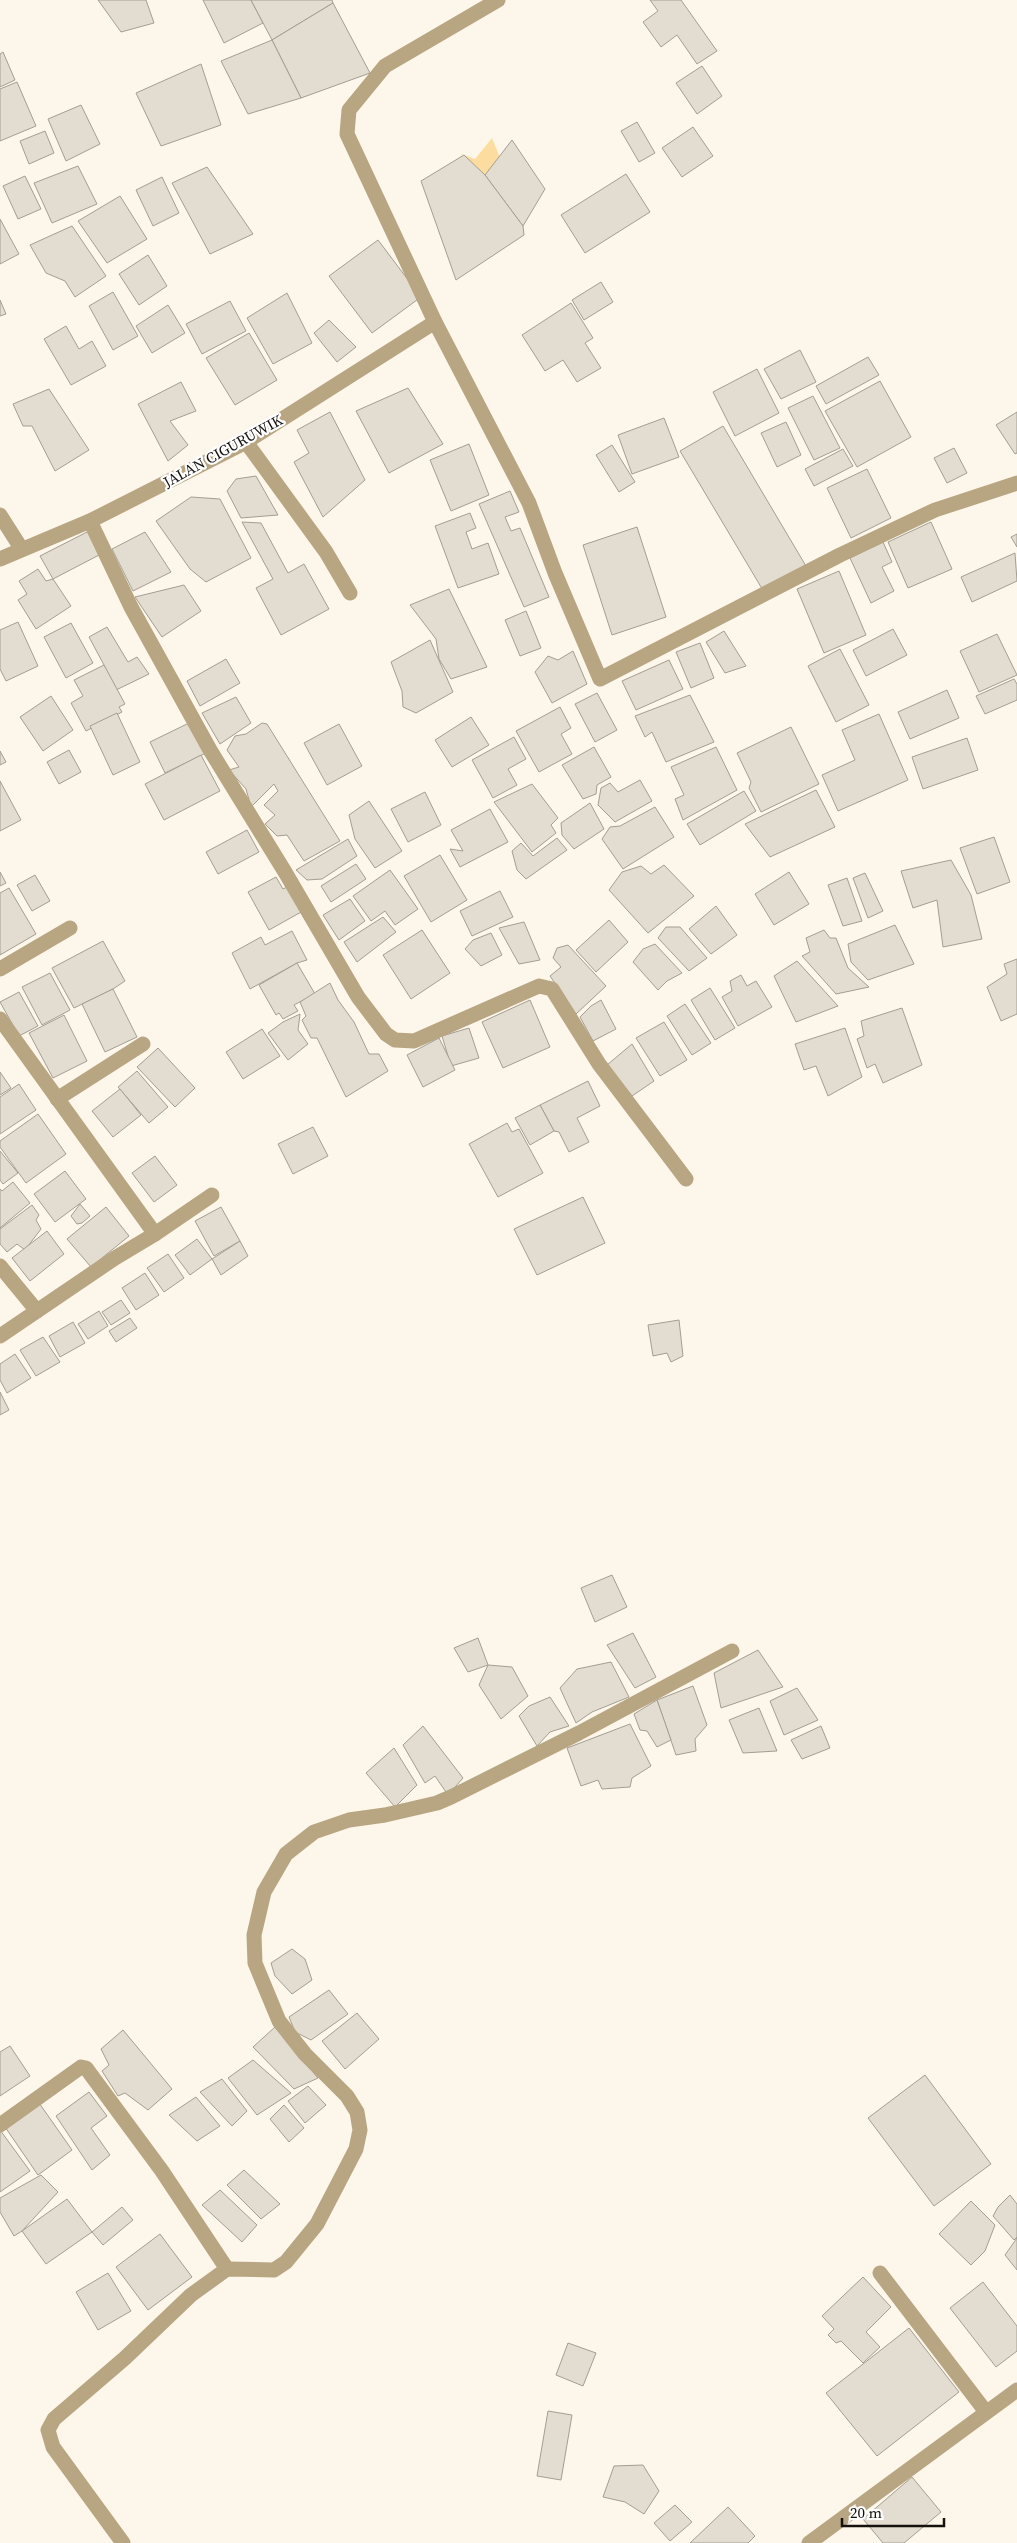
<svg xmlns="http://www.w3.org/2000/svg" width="1017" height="2543" font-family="'Source Serif 4',serif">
<rect width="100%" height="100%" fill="#fdf7eb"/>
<!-- green -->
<path fill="#fddd9f" d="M492,138L513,189L487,203L461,154L475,159Z"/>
<!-- building -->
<g fill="#e3ddd1" stroke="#a39d92">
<path d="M98,0H146L154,23L121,32Z"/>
<path d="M203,0H251L263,23L224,43Z"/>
<path d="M251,0H332L333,3L272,40Z"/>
<path d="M650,0H681L717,51L697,64L677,35L661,47L643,22L658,11Z"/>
<path d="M333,3L370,73L301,98L272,40Z"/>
<path d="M272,40L301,98L248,114L221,61Z"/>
<path d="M3,52L15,80L0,87V54Z"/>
<path d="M201,64L221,125L161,146L136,93Z"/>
<path d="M702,66L722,96L697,114L676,83Z"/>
<path d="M17,82L36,126L0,141V89Z"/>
<path d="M81,105L100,144L66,161L48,119Z"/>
<path d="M637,122L655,153L639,162L621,131Z"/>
<path d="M693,127L713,156L682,177L662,148Z"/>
<path d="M45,131L54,153L29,164L20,141Z"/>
<path d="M512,140L545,189L523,226L485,175Z"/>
<path d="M464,155L485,175L523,226L524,235L456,280L421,181Z"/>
<path d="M78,166L97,204L52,223L34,183Z"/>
<path d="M207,167L253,234L210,254L172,183Z"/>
<path d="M626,174L650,212L585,253L561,215Z"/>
<path d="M25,176L41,209L18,219L3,186Z"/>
<path d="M162,177L179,213L153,226L136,190Z"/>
<path d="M120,196L147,239L107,263L78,221Z"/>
<path d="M0,219L19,254L0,264Z"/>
<path d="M72,226L106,276L75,297L65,281L46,273L30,245Z"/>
<path d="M378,240L421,297L372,333L329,276Z"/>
<path d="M148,255L167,286L139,305L119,274Z"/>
<path d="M601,282L613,302L584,320L572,300Z"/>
<path d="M113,292L138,336L113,350L89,306Z"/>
<path d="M287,293L312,343L273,364L247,318Z"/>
<path d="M0,300L6,314L0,316Z"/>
<path d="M230,301L246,331L202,354L186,324Z"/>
<path d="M571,303L593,338L585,343L601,368L577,382L563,360L545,371L522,335Z"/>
<path d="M168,305L185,333L152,353L136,326Z"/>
<path d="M329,320L356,347L337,362L314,333Z"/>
<path d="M66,326L79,349L92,341L106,366L71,385L44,339Z"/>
<path d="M249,333L277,380L235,405L206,358Z"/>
<path d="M800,350L816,382L781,399L764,369Z"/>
<path d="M868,357L879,375L826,404L816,386Z"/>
<path d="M757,369L779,413L735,436L713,392Z"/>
<path d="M880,381L911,437L857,467L825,411Z"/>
<path d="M181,382L196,411L170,421L188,445L168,461L138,404Z"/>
<path d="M408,388L443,444L389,473L356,411Z"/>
<path d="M49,389L89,450L55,471L32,426H23L13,404Z"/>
<path d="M813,396L840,448L814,460L788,408Z"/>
<path d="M330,412L365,480L323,517L294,462L309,453L297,430Z"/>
<path d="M1017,412V453L1015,454L996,425Z"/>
<path d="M664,418L679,457L632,474L618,435Z"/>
<path d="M786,422L801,455L777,467L761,433Z"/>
<path d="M723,426L806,566L764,592L680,451Z"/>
<path d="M469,444L489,495L451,511L430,460Z"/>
<path d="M612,445L635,482L619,492L596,455Z"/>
<path d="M954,448L967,473L947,483L934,458Z"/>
<path d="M843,449L853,466L814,486L805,469Z"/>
<path d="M867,469L891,518L851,538L827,488Z"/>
<path d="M256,476L278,515L241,518L227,491L236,479Z"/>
<path d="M510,491L519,512L505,517L511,531L520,528L549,597L524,607L479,504Z"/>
<path d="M191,497L220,499L251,558L206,582L190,569L156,521Z"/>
<path d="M470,513L476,528L466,532L472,549L488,543L499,574L458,588L435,526Z"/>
<path d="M242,522L261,523L288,573L304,564L329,609L281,635L256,588L273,579Z"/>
<path d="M931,522L952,569L908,588L888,542Z"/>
<path d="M637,527L666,617L612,635L583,545Z"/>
<path d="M89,531L101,554L53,579L40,556Z"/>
<path d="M145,532L171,572L133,591L112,549Z"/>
<path d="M1017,534V547L1011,537Z"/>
<path d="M883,542L892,562L882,567L894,591L871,603L850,558Z"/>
<path d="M1015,553L1017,581L972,602L961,577Z"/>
<path d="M38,569L46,581L53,579L71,606L36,629L18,600L27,594L19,581Z"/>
<path d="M839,571L866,635L824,653L797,589Z"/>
<path d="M184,585L201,611L162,637L135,597Z"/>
<path d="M449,589L487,667L451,679L439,659L436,639L410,605Z"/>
<path d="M526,611L541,648L520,656L505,620Z"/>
<path d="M18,622L38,666L6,681L0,669V630Z"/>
<path d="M71,623L93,663L66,678L44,637Z"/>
<path d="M107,627L128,662L137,657L149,674L114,691L104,665L89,637Z"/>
<path d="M893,629L907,655L866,676L853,650Z"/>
<path d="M724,631L746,666L725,673L706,642Z"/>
<path d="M997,634L1017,675L979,692L960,651Z"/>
<path d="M430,640L453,692L416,713L403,707L402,691L391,662Z"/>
<path d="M700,643L714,678L691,688L676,652Z"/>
<path d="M840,649L869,705L836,722L808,666Z"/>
<path d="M573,651L587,684L552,703L535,672L548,656L558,660Z"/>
<path d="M226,659L240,683L200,706L187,681Z"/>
<path d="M669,660L683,689L636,710L622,681Z"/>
<path d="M104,665L125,704L119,707L122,712L86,731L71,703L83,696L74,680Z"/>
<path d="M1014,679L1017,684V700L985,714L976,696Z"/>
<path d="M947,690L959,718L910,739L898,712Z"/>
<path d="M597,693L617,730L595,742L575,704Z"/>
<path d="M690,695L714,742L666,762L652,732L645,737L635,716Z"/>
<path d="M51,696L73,730L43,751L20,717Z"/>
<path d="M236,697L251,723L220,744L202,713Z"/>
<path d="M560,707L571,728L561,734L572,754L539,772L516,731Z"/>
<path d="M117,713L140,762L113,775L90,726Z"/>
<path d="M879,714L908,780L838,811L822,775L855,760L842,730Z"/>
<path d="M471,717L489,745L452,767L435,740Z"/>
<path d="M191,722L206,753L165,773L150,742Z"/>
<path d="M262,723L267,724L340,841L304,861L287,835L277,836L265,824L275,815L264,805L278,791L274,784L251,807L246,789L229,770L239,767L227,750L235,736L246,734Z"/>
<path d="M339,724L362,766L327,785L304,743Z"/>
<path d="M791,727L819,784L761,812L749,788L751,782L737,753Z"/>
<path d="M514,737L526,759L508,769L517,785L493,798L472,760Z"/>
<path d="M967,738L978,770L923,789L912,757Z"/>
<path d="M594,747L611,777L597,785L596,794L583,799L562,765Z"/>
<path d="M716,747L737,790L683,820L675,799L684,795L671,767Z"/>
<path d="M69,750L81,772L59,784L47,762Z"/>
<path d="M0,751L6,762L0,765Z"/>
<path d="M201,755L220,791L164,820L145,784Z"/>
<path d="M640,780L652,801L615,822L598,805L601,788L610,783L618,792Z"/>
<path d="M0,781L21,820L0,831Z"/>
<path d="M532,784L558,818L551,825L556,833L532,852L494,802Z"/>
<path d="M816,790L835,827L770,857L745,824Z"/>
<path d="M744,791L756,811L700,845L687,824Z"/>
<path d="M425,792L441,825L408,842L391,809Z"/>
<path d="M369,801L402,851L375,868L355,839L349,815Z"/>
<path d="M590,803L604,829L574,849L562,835L561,823Z"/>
<path d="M655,807L674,837L623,869L602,839L610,827L620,826Z"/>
<path d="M490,809L508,842L460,867L450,849L463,851L451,830Z"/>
<path d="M247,830L259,852L218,874L206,852Z"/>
<path d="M994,837L1010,882L977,894L960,848Z"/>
<path d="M557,838L567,850L526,879L517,870L512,851L521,843L533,856Z"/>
<path d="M348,839L357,856L322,879L307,880L296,870Z"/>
<path d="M440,855L467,900L431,922L404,876Z"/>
<path d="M951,860L971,895L982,939L943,947L937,900L913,908L901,871Z"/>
<path d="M356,864L366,879L331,902L321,886Z"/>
<path d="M664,865L694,896L648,933L609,890L622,872L641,866L651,874Z"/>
<path d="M390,870L418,909L395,925L385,911L371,921L353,896Z"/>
<path d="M0,872L6,883L0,886Z"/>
<path d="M789,872L809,904L774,925L755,894Z"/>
<path d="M865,873L883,911L868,918L853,878Z"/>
<path d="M35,875L50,901L32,911L17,885Z"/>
<path d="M276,877L283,889L289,886L303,911L269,930L248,892Z"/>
<path d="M847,878L862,921L843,926L828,885Z"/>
<path d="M9,888L36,934L0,955V893Z"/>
<path d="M500,891L513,917L472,936L460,911Z"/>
<path d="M350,899L365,921L339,940L323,915Z"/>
<path d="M716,906L737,935L711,954L689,929Z"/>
<path d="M383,917L396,932L357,962L344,942Z"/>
<path d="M609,920L628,942L596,972L576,950Z"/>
<path d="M524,922L540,960L519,964L499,928Z"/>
<path d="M895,925L914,964L868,980L851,962L848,944Z"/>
<path d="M666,927H680L707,958L689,971L658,938Z"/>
<path d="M422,930L450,973L411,999L383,955Z"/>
<path d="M824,930L830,938H836L848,968L869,987L836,994L802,956L810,952L806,938Z"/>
<path d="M292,931L307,960L297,963L250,989L232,953L261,937L265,945Z"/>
<path d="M491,933L502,955L481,966L465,949L473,940Z"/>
<path d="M103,941L125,981L113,989L74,1008L52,968Z"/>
<path d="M655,944L682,973L667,981L658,990L633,962L643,949Z"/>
<path d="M568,945L606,986L576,1014L550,976L561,967L553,958L557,948Z"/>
<path d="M1017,959V1014L1001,1021L987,987L1007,974L1004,964Z"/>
<path d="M797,961L838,1006L796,1022L774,976Z"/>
<path d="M297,963L315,994L294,1005L298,1011L283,1019L279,1013L276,1015L259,985Z"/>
<path d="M50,973L70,1010L42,1025L22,987Z"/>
<path d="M741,975L747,986L756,981L772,1007L738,1026L722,997L732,991L730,981Z"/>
<path d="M330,983L338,1000L354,1022L369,1054H379L388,1071L346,1097L317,1038H311L302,1020L306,1016L300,1002Z"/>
<path d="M710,988L735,1028L715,1040L691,1000Z"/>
<path d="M113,989L137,1037L105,1052L82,1004Z"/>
<path d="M19,992L38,1026L19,1036L0,1002Z"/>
<path d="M530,1000L550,1047L503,1068L482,1022Z"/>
<path d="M601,1000L616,1029L593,1041L580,1017L591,1006Z"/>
<path d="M685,1004L711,1043L692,1055L667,1016Z"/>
<path d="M902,1008L922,1065L883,1083L875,1064L867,1068L857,1039L864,1036L861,1021Z"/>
<path d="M300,1014L298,1030L308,1044L288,1060L268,1033L283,1022Z"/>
<path d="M64,1015L87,1061L53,1078L29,1033Z"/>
<path d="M664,1022L687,1060L660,1076L636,1038Z"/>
<path d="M469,1028L479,1058L451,1066L442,1036Z"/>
<path d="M845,1028L862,1077L828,1096L816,1066L804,1070L795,1044Z"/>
<path d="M262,1029L280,1056L243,1079L226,1052Z"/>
<path d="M439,1038L455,1070L423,1087L407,1055Z"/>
<path d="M632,1044L654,1081L632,1096L607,1065Z"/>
<path d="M158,1048L195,1088L175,1107L137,1067Z"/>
<path d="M137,1071L168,1107L149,1123L118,1087Z"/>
<path d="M0,1072L11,1088L0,1095Z"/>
<path d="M588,1081L600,1106L577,1118L589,1142L569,1152L559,1132L554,1131L540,1105Z"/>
<path d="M19,1084L36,1110L0,1134V1097Z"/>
<path d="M120,1089L141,1115L113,1137L92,1111Z"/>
<path d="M540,1105L554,1131L530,1145L515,1118Z"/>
<path d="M38,1114L66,1154L26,1183L0,1147V1141Z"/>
<path d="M507,1123L512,1132L519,1129L543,1173L498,1197L469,1144Z"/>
<path d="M313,1127L328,1156L293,1174L278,1144Z"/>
<path d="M0,1151L18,1173L3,1184L0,1180Z"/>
<path d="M155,1156L177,1185L154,1202L132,1173Z"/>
<path d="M65,1171L86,1199L55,1222L34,1194Z"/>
<path d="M13,1182L30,1203L0,1228V1189L2,1191Z"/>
<path d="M583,1197L605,1243L537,1275L514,1229Z"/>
<path d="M80,1204L90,1216L82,1223L77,1224L71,1216Z"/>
<path d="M32,1205L39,1215L36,1220L41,1229L25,1250L17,1244L7,1252L0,1244V1229Z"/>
<path d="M106,1207L129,1236L91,1267L67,1239Z"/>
<path d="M221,1207L240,1241L214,1256L195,1221Z"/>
<path d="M47,1231L64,1254L30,1281L12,1258Z"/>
<path d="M197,1239L212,1259L190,1275L175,1255Z"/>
<path d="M240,1241L248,1256L221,1275L212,1259Z"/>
<path d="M168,1254L184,1278L164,1292L147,1268Z"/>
<path d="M145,1273L159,1295L136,1310L122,1288Z"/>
<path d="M121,1300L130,1313L111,1325L102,1312Z"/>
<path d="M99,1311L108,1326L88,1339L78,1324Z"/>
<path d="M130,1318L137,1328L116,1342L109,1331Z"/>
<path d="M679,1320L683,1356L671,1362L667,1353L653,1356L648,1325Z"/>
<path d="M73,1322L85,1343L60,1357L49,1336Z"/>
<path d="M43,1337L60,1362L36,1376L20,1350Z"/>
<path d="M15,1354L31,1378L7,1393L0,1380V1364Z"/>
<path d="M0,1392L9,1410L0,1415Z"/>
<path d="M612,1575L627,1607L595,1622L581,1588Z"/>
<path d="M633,1633L656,1677L635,1688L607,1645Z"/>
<path d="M478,1638L488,1665L468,1672L454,1648Z"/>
<path d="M758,1650L783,1687L721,1708L714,1673Z"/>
<path d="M611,1662L629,1697L592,1712L576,1723L560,1688L577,1669Z"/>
<path d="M488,1665L512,1667L528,1696L501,1719L479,1685Z"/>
<path d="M693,1686L707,1725L695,1739L696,1751L676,1755L657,1700Z"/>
<path d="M797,1688L818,1720L784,1735L770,1701Z"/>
<path d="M550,1697L569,1726L550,1732L537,1746L519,1716L529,1706Z"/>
<path d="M657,1700L671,1740L657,1747L647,1731L640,1730L634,1714Z"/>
<path d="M759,1708L777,1751L743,1753L729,1720Z"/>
<path d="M630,1724L651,1766L632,1778L630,1787L602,1789L598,1780L581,1786L567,1748Z"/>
<path d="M423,1726L463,1778L448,1795L435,1776L425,1783L403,1745Z"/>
<path d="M821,1726L830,1748L802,1759L791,1740Z"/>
<path d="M394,1748L417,1785L395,1807L366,1773Z"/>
<path d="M292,1949L305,1959L312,1980L292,1994L275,1976L271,1963Z"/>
<path d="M329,1990L348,2014L311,2040L295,2032L289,2017Z"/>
<path d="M357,2013L379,2039L345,2069L322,2041Z"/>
<path d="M275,2027L318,2078L294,2089L253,2047Z"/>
<path d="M123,2030L172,2089L148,2110L125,2093L118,2096L102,2071L109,2065L101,2049Z"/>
<path d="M10,2046L30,2076L0,2096V2052Z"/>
<path d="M253,2060L291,2093L257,2115L228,2078Z"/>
<path d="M925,2075L991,2164L934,2206L868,2118Z"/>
<path d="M222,2079L247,2111L232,2126L200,2092Z"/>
<path d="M308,2086L326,2105L305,2123L288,2101Z"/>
<path d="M89,2092L107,2116L91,2128L110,2155L92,2170L56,2116Z"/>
<path d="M196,2097L220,2126L197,2141L169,2115Z"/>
<path d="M37,2100L72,2150L38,2175L3,2124Z"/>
<path d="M284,2105L304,2128L289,2142L270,2119Z"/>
<path d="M0,2130L30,2171L0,2192Z"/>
<path d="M244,2170L280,2204L261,2219L227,2185Z"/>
<path d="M41,2175L58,2192L22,2231L14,2236L0,2212V2198Z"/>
<path d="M220,2190L257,2225L242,2242L202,2205Z"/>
<path d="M1010,2195L1017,2204V2237L1014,2240L993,2216L998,2207Z"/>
<path d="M67,2199L92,2232L46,2264L22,2231Z"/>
<path d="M971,2201L995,2225L985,2251L971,2265L939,2234Z"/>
<path d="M122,2207L133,2220L103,2245L92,2232Z"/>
<path d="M160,2234L192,2277L148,2310L116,2267Z"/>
<path d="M1017,2238V2270L1005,2255Z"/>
<path d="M108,2273L131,2311L98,2330L76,2292Z"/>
<path d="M863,2277L891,2307L866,2332L880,2347L863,2363L841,2341L836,2343L828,2335L834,2329L822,2316Z"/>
<path d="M983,2282L1017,2326V2351L996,2367L950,2308Z"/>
<path d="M909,2328L959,2392L877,2456L826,2393Z"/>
<path d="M568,2343L596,2353L583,2386L556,2375Z"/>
<path d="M548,2411L572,2415L561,2480L537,2476Z"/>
<path d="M643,2465L659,2491L644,2514L625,2502L603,2497L614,2466Z"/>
<path d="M912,2477L941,2512L904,2543H883L863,2519Z"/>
<path d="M675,2505L692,2522L670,2541L654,2523Z"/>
<path d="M728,2507L755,2536L748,2543H690Z"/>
</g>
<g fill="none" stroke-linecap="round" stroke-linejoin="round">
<!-- street -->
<g stroke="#b8a582" stroke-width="15">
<path d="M498,0L385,66L349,110L347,134L435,322L529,503L555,573L600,679L840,555L935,510L1017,483"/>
<path d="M246,442L326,552L350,593"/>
<path d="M0,515L21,548"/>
<path d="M90,521L131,607L210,750L285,872L358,997L386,1034L395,1040L414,1041L539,986L552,989L599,1064L686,1179"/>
<path d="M0,559L90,521L246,442L435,322"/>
<path d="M0,969L70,928"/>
<path d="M0,1019L155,1234L115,1258L0,1336"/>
<path d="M57,1099L143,1044"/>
<path d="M155,1234L212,1195"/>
<path d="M0,1266L37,1311"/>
<path d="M0,2125L81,2067L86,2068L162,2171L227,2269"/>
<path d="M880,2273L986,2412"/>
<path d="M123,2543L53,2447L48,2430L54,2419L125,2358L191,2295L227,2269L274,2270L286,2262L317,2224L356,2149L360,2130L357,2112L347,2096L305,2054L279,2021L255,1963L254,1935L264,1892L286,1854L314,1832L349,1820L385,1815L437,1803L451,1797L579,1733L732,1651"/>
<path d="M809,2543L1017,2390"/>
</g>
</g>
<g text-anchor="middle" stroke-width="4.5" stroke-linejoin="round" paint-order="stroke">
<!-- street labels -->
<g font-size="15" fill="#14110e" stroke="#fff">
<text transform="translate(223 451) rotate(-29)" y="5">JALAN CIGURUWIK</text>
</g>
</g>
<!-- scale -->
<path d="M842 2518v8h102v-8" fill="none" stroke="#14110e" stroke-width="2.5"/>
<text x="850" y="2518" font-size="15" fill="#14110e" stroke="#ffffff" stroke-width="4" paint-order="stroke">20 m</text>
</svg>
